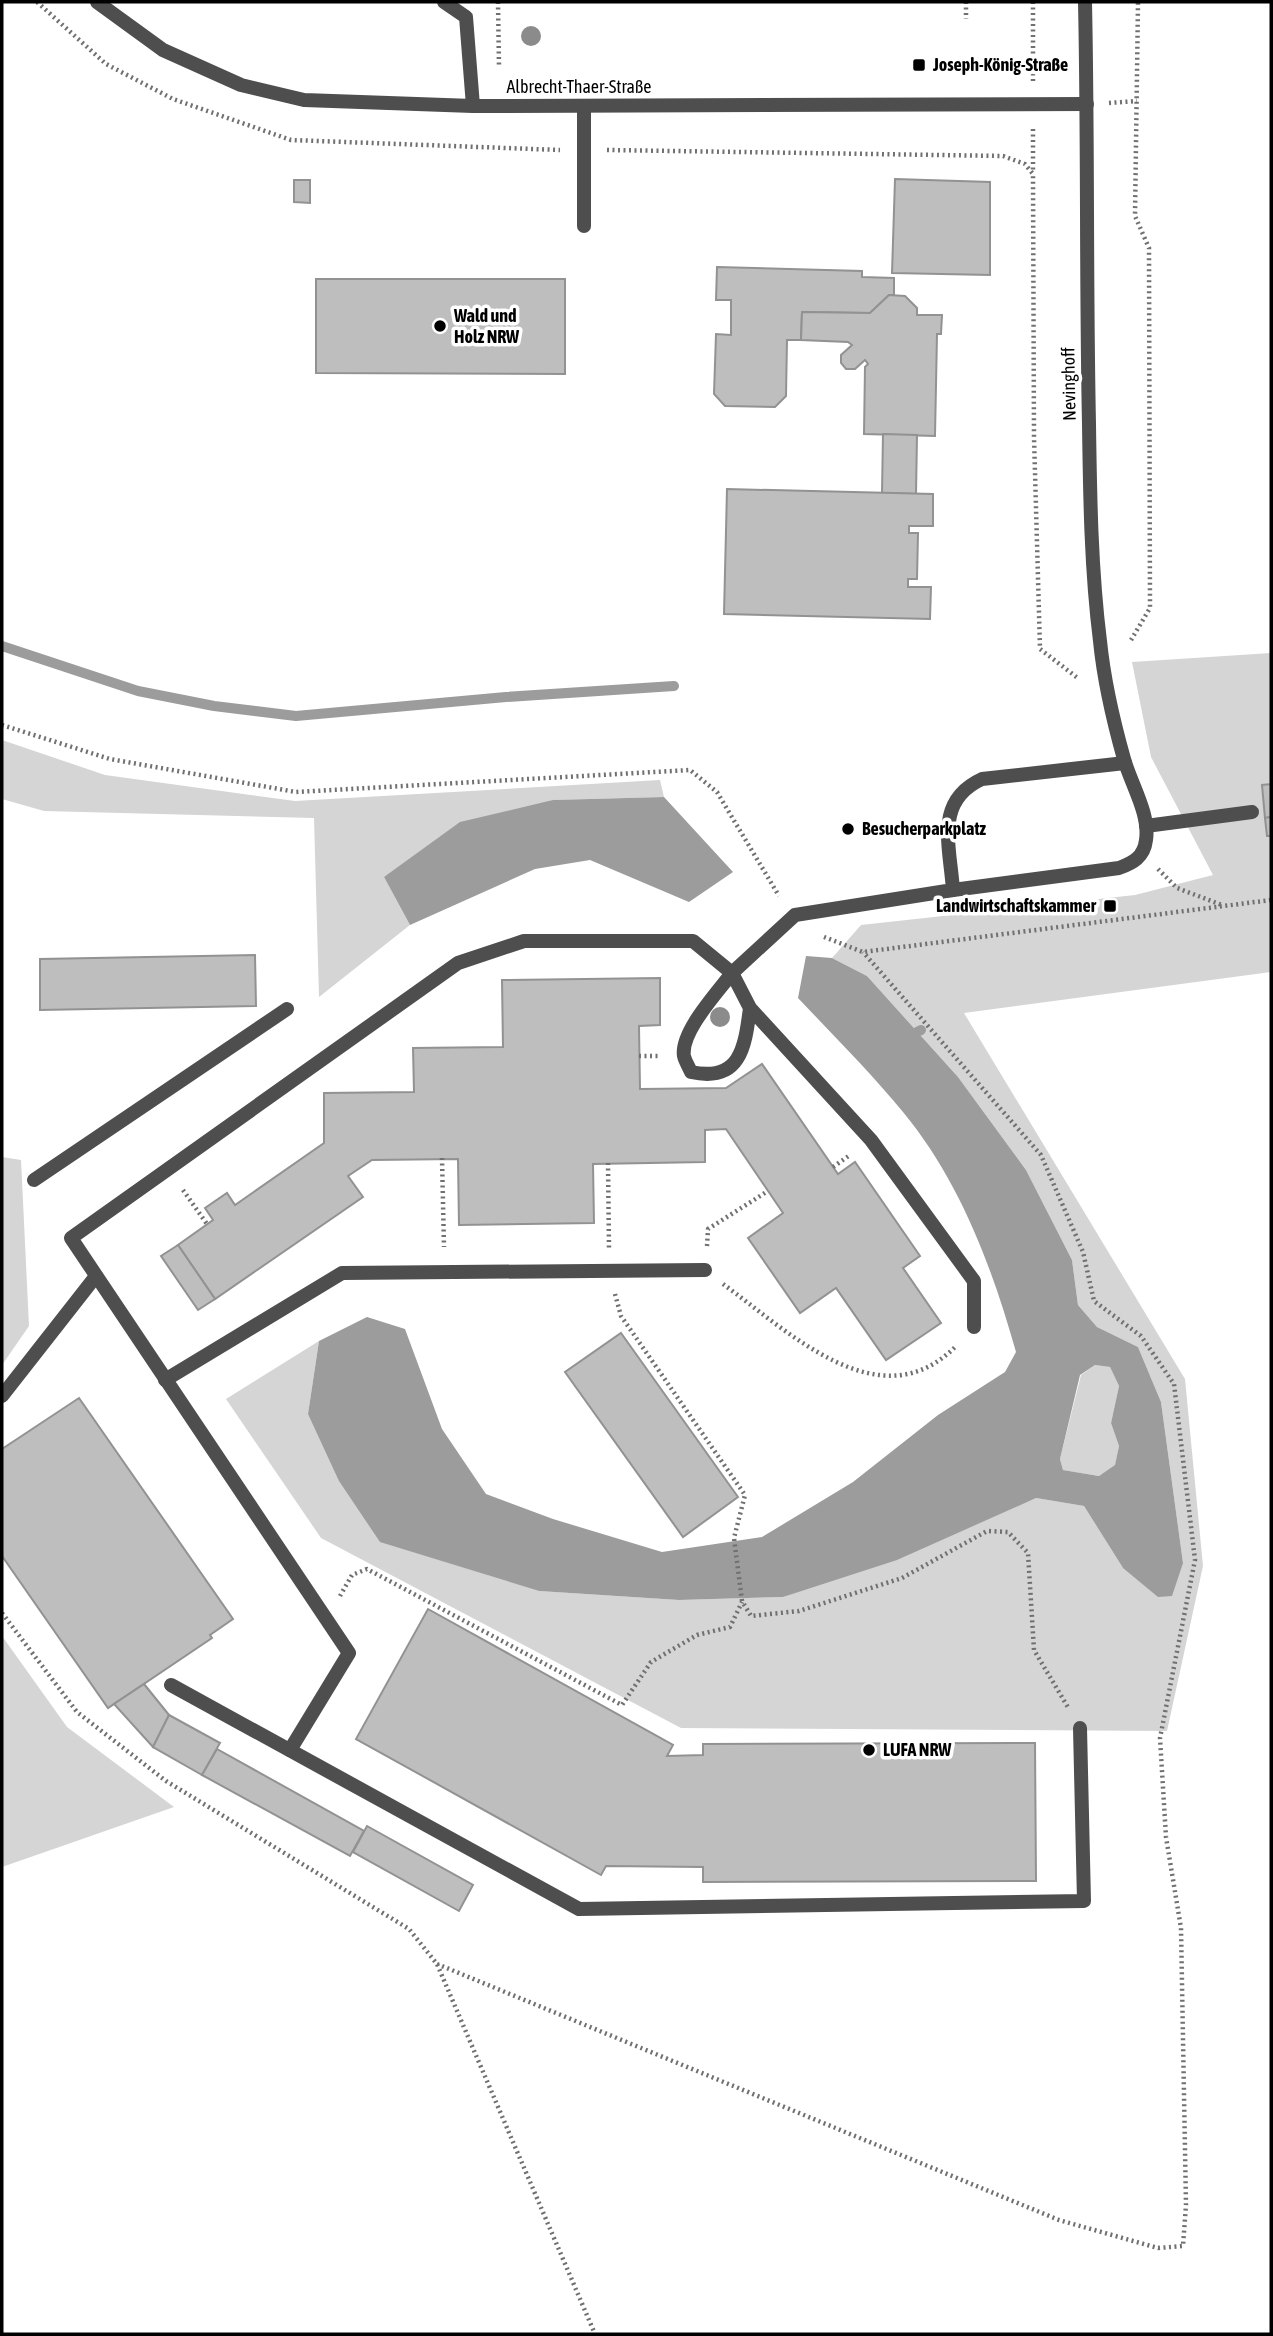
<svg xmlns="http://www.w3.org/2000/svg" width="1273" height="2336" font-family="'Asap Condensed',sans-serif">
<rect width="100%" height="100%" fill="#fff"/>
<!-- green -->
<g fill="#d5d5d5">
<path d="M1271,653V972L964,1013L1185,1379L1203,1566L1167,1731L681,1728L321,1538L226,1399L319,1341L308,1414L380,1541L539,1591L679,1600L783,1597L1036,1498L1084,1506L1123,1568L1183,1563L1161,1402L1138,1347L1097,1327L1078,1305L1072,1260L1026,1170L958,1077L867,976L832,958L861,925L1135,895L1213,875L1151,757L1132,662Z"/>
<path d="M2,740L105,775L295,801L660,780L664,797L553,800L384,877L410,925L319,997L314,818L44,811L2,799Z"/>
<path d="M2,1157L21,1160L29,1326L2,1365Z"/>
<path d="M1095,1365L1110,1367L1119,1386L1111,1423L1119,1446L1115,1466L1099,1476L1063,1470L1060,1459L1081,1375Z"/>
<path d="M2,1636L67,1727L174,1807L2,1867Z"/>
</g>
<!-- water -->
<g fill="#9c9c9c" fill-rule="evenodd">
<path d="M664,797L733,872L689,902L590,860L535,869L410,925L384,877L460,822L553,800Z"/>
<path d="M806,956L832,958L867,976L958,1077L1026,1170L1072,1260L1078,1305L1097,1327L1138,1347L1161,1402L1183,1563L1172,1596L1158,1597L1123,1568L1084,1506L1036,1498L897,1560L783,1597L679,1600L539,1591L380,1542L339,1481L308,1414L319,1341L367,1317L405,1329L442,1429L486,1494L553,1519L662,1552L762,1537L853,1482L938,1415L1005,1372L1016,1352C992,1267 960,1181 903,1112C870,1072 833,1035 798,998ZM1095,1365L1110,1367L1119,1386L1111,1423L1119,1446L1115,1465L1099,1476L1063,1470L1060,1459L1080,1375Z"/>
</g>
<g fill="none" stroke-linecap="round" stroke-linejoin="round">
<!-- stream -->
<g stroke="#9c9c9c" stroke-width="10">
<path d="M2,646L138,691L214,706L296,716L506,697L674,686"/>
<path d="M917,1032L921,1030"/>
</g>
</g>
<!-- building -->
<g fill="#bebebe" stroke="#929292" stroke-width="2">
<path d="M895,179L990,182V275L892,273Z"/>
<path d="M294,180H310V203L294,202Z"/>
<path d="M717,267L862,271V277L894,278V295H889L870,313L802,312L801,340H787L786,396L775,407L725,406L714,394L716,334L731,335V300H716Z"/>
<path d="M316,279H565V374L316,373Z"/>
<path d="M889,295L905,296L917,308V315H942L941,334H937L935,436L864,434L865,367L868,364L865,360L855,369H846L841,363V355L852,345L848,342L801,340L802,312L870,313Z"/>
<path d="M883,434L917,435L916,494L882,493Z"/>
<path d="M727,489L933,494V526H909V533H918L917,579H908V587H931L930,619L724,614Z"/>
<path d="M1271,784V817L1265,818L1262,785Z"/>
<path d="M1271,817V836H1267L1265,818Z"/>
<path d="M255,955L256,1006L40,1010V959Z"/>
<path d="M660,978V1025L639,1026L640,1089L726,1088L762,1064L838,1174L855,1162L920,1256L903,1268L941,1323L886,1360L836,1288L800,1313L748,1238L783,1213L726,1129L705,1130V1162L593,1164L594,1223L459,1225L458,1159L372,1160L348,1176L363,1197L215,1299L178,1245L213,1220L205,1208L227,1193L235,1205L324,1143V1093L414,1092L413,1048L503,1047L502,980Z"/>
<path d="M178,1245L215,1299L198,1310L161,1256Z"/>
<path d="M621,1333L738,1497L683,1537L565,1372Z"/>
<path d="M79,1398L233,1619L210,1635L212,1638L108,1708L2,1556V1449Z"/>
<path d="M428,1609L673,1745L667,1756L703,1755V1744L1035,1743L1036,1881L703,1882V1867L606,1866L601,1875L356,1739Z"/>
<path d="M144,1684L169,1715L153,1747L114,1704Z"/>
<path d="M169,1715L220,1743L202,1775L153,1747Z"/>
<path d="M217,1749L364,1831L350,1856L202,1775Z"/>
<path d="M367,1826L473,1885L459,1911L353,1852Z"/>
</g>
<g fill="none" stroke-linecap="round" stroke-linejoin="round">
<!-- path -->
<g stroke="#707070" stroke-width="4.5" stroke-dasharray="2 3.5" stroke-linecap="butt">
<path d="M37,2L106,64L173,99L291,140L560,150"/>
<path d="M498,2L499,67"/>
<path d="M966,2V19"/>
<path d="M1033,81V2"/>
<path d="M1109,103L1137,101"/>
<path d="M1033,129V172"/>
<path d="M607,150L1003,156L1025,164L1033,174L1034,437L1040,649L1079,679"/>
<path d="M1131,640L1150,608L1149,248L1135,216L1138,2"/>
<path d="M2,725L110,759L296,792L690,770L717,792L779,896"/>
<path d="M1158,869L1177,888L1222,905"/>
<path d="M824,937L863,952L1271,900"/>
<path d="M639,1056H658"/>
<path d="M442,1158L444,1247"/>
<path d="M608,1163L609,1248"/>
<path d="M833,1167L850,1155"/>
<path d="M183,1190L207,1224"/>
<path d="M707,1246L708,1229L768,1191"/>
<path d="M723,1284C788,1331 881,1424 957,1345"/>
<path d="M615,1294L621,1316L745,1495L734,1538L742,1601L751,1616L799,1611L902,1578L987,1531L1008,1532L1028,1553L1034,1650L1069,1709"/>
<path d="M340,1596L352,1575L367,1569L622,1705L651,1662L697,1635L730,1627L742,1602"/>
<path d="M2,1613L77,1712L166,1781L409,1929L437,1964L595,2334"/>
<path d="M437,1964L1059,2220L1158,2248L1183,2246L1186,2205L1181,1928L1166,1837L1160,1738L1195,1560L1174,1384L1141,1336L1094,1301L1083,1252L1041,1155L863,952"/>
</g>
<!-- service -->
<g stroke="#4e4e4e" stroke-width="14">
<path d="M444,2L466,17L473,106"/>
<path d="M584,226V106"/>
<path d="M1146,826L1252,812"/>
<path d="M750,1008C745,1046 741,1083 691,1072C689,1067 685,1061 684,1056C680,1032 718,992 732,973L750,1008L871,1140L974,1281V1327"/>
<path d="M34,1180L287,1009"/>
<path d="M165,1380L342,1273L705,1270"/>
<path d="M2,1396L96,1276"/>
<path d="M171,1685L579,1909L1084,1901L1080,1728"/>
<path d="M290,1750L349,1653L71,1238L458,963L524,941H693L732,973L795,915L953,890C950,846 934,801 982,779L1125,763"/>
</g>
<!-- minor -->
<g stroke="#4e4e4e" stroke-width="14">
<path d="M97,2L163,50L241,85L304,100L473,106L1087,104"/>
<path d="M953,890L1119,868C1133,863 1144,857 1146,840C1150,814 1131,784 1124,759C1113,720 1104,681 1100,641C1091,569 1090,496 1089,424C1086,283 1088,143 1085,2"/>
</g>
</g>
<!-- trees -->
<g fill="#8b8b8b">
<circle cx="531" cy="36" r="10"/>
<circle cx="720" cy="1017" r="10"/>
</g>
<!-- markers -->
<g fill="#000" stroke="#fff" stroke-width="2.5">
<rect x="912" y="58" width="14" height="14" rx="3.5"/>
<circle cx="440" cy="326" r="7"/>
<circle cx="848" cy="829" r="7"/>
<rect x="1103" y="899" width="14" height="14" rx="3.5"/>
<circle cx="869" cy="1750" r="7"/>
</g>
<g text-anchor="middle" stroke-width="7" stroke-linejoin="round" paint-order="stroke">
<!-- poi labels -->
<g font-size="18" font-weight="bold" fill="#000" stroke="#fff" text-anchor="start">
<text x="933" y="71">Joseph-König-Straße</text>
<text x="454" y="322">Wald und<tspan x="454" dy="21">Holz NRW</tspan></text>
<text x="862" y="835">Besucherparkplatz</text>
<text x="1096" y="912" text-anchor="end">Landwirtschaftskammer</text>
<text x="883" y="1756">LUFA NRW</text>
</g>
<!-- street labels -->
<g font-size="18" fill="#000" stroke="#fff">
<text x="579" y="93">Albrecht-Thaer-Straße</text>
<text transform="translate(1069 384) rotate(-91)" y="6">Nevinghoff</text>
</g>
</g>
<!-- border -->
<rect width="1273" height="2336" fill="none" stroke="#000000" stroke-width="7"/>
</svg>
